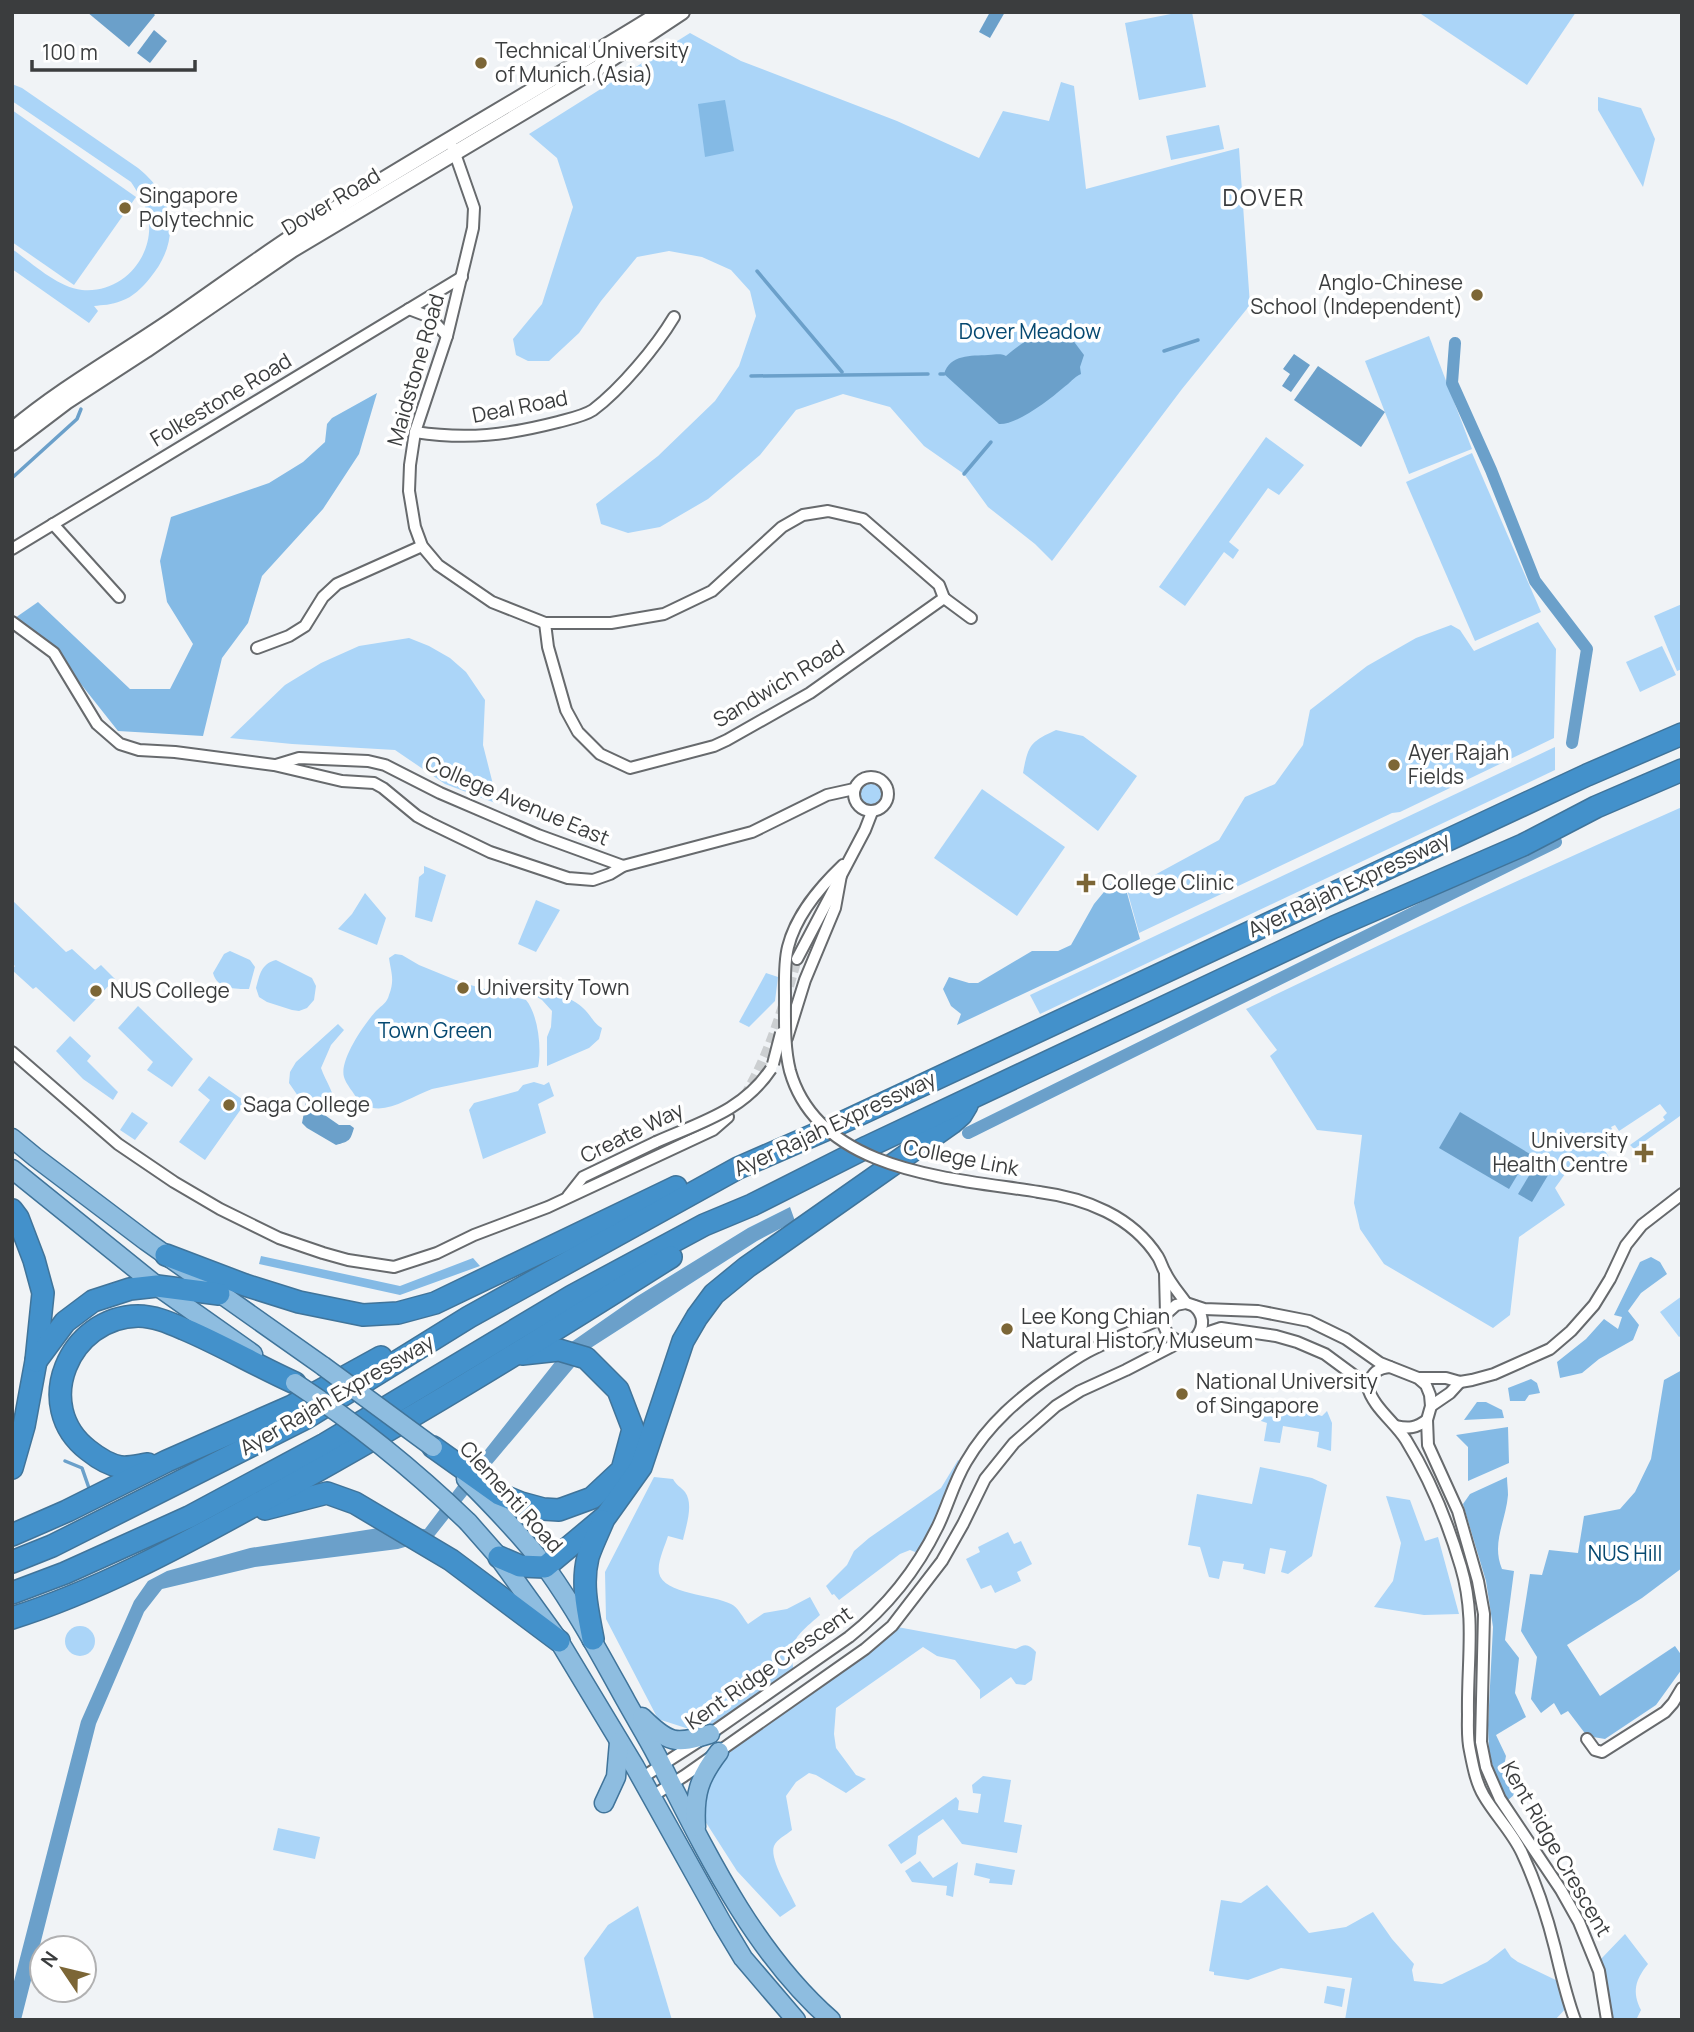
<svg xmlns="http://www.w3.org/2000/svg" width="1694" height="2032" font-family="Manrope,sans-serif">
<rect width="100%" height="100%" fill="#f0f3f6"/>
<!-- green -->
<g fill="#abd5f8">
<path d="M1181,12H1192L1206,87L1139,100L1125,23Z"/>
<path d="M1418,12H1576L1527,85Z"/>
<path d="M690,33L741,61L897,121L979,158L1003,111L1049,121L1061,82L1074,86L1086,189L1239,148L1250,305L1182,389L1052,561L1035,544L988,507L964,474L924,446L890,407L843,394L796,410L760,455L708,499L660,527L628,533L601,524L596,504L658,456L715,401L739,366L756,316L750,291L731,270L702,257L669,251L637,257L601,301L579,333L549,361H528L516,355L513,339L542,304L573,207L557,158L529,134Z"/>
<path d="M12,84L22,88L138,168C176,198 181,241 150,278C142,288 133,297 121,301C112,305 102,305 94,306L98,311L89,323L12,269V249C32,263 57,287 82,290C123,294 156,255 148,216C145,203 138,193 131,182L12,101Z"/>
<path d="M1598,97L1641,108L1655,139L1643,187L1598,110Z"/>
<path d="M12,110L136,197L74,285L12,242Z"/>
<path d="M1219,125L1224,149L1171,160L1166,136Z"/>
<path d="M1429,336L1472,449L1409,474L1365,361Z"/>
<path d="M1266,437L1304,465L1279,495L1268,488L1229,542L1239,550L1233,559L1224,552L1185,606L1159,587Z"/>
<path d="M1472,453L1541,612L1475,641L1406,482Z"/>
<path d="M1682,604V669L1677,671L1654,616Z"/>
<path d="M1538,622L1556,649L1554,738L1400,812L1392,813L1139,933L1127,890L1219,840L1245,797L1275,784L1303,745L1310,710L1367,666L1416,638L1451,625L1460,630L1474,651Z"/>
<path d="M409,638L429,646L450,658L466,672L485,700L483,745L498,804L445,784L395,750L292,744L230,738L285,685L321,663L359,646Z"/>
<path d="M1662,646L1676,675L1640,692L1626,662Z"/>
<path d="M1056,730L1083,736L1137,776L1098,831L1023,773C1028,745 1030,742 1056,730Z"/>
<path d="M1555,747V770L1040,1014L1030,995Z"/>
<circle cx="871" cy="794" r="13"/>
<path d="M982,789L1065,847L1017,916L934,858Z"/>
<path d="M1682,807V1118L1680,1116L1634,1149L1630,1145L1665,1120L1663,1117L1667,1113L1660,1104L1619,1131L1615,1125L1611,1127L1613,1131L1599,1142L1609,1157L1591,1170L1570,1167L1555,1188L1565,1205L1519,1237L1510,1315L1493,1328L1384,1264L1360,1229L1354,1203L1362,1135L1317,1130L1270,1056L1277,1050L1246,1009C1390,939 1535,872 1682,807Z"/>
<path d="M424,866L446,875L432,922L415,917L419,877L424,873Z"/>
<path d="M365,893L386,918L377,945L338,929L352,914Z"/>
<path d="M12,900L66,952L72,949L95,970L101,965L115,979L74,1022L36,987L33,989L12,970L15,966L12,963Z"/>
<path d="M536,900L560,910L536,952L518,944Z"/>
<path d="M230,951L250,960L255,967L249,989C235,989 217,989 213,973L224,954Z"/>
<path d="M395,954L402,955L419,965L463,983L526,1000C538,1014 542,1049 538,1067L432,1089C404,1099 373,1126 352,1091C349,1087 345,1081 344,1077C339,1060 365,1023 376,1011C382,1005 387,1003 389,995C395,979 391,973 389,958Z"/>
<path d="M276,960L312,978L316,986L314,1000L307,1008L299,1011L292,1010L267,1002L259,997L256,988C260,974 261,964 276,960Z"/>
<path d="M766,973L778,977L775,1001L749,1027L739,1022Z"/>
<path d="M525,990C546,993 567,993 583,1008C591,1015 593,1023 602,1028L599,1039L589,1048L547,1066V1037L551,1027L552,1011L542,1000Z"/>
<path d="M138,1006L193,1059L172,1087L147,1070L153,1062L118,1028Z"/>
<path d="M338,1024L344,1030L331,1045L321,1068C326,1082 335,1094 336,1108L317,1110L310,1102L298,1096L289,1083L290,1072L296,1062Z"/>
<path d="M70,1036L91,1056L87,1061L118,1092L113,1100L83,1079L56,1051Z"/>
<path d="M209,1076L246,1102L205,1160L179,1142L210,1100L198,1090Z"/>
<path d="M534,1082L544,1085L549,1082L554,1096L538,1104L546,1133L483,1159L469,1110L474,1103L518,1091L523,1085Z"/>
<path d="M132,1112L148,1123L135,1140L120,1130Z"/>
<path d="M1682,1296V1335L1679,1337L1660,1312Z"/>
<path d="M1264,1400L1322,1416L1327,1411L1332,1423L1331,1451L1317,1447L1319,1432L1283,1426L1280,1443L1264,1441L1267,1423L1261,1421Z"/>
<path d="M958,1460L965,1464L923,1555L910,1550L900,1554L839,1600L834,1594L832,1595L826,1586L847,1565L854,1551L869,1538L941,1488Z"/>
<path d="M1260,1467L1312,1478L1327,1485L1312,1556L1288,1574L1281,1572L1286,1551L1270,1548L1265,1574L1243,1569L1244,1564L1223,1561L1219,1579L1209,1577L1200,1547L1188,1545L1197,1494L1252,1504Z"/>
<path d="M654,1477L673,1479C676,1485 681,1487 685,1492C694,1504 686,1526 683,1540L668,1536C665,1546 657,1562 659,1573C663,1594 714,1595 731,1604C738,1607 743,1618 748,1624L764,1613L787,1609L810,1597L820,1615C796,1636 786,1642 795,1675L696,1739L689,1729L658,1719L606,1619L605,1572Z"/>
<path d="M1386,1496L1410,1500L1425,1541L1438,1537L1459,1614L1424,1615L1374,1607L1393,1581L1401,1543Z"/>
<path d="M1008,1532L1014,1544L1021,1541L1032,1564L1017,1572L1021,1581L995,1593L991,1585L981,1589L966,1559L980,1552L978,1547Z"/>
<path d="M892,1626L1016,1649C1025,1643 1029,1644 1036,1652L1032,1680L1025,1685L1016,1684L1011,1677L980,1699V1690L955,1660L937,1656L923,1647L836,1708L834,1734L836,1748L856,1775L866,1779L846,1793L816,1775L809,1773L796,1782L786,1796L792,1830C786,1835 777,1839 774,1846C769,1859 790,1892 796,1906L780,1917L737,1871L705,1821V1803L713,1760Z"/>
<circle cx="80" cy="1641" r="15"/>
<path d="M983,1776L1011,1780L1004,1822L1022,1825L1017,1853L962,1844L943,1819L918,1836L916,1854L901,1864L888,1845L956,1797L959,1801L958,1810L978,1813L981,1794L973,1793L972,1785Z"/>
<path d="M278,1828L320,1837L315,1859L273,1850Z"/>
<path d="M920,1861L933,1878L958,1862L953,1897L946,1895L947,1886L912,1882L905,1871Z"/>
<path d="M976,1863L1015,1870L1012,1885L989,1883L990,1879L974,1875Z"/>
<path d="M1267,1885L1309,1933L1346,1927L1373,1912L1392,1939L1414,1964L1412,1970L1414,1981L1442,1984L1487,1962L1505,1948L1511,1957L1518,1962L1562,1983L1569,2005L1555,2020H1345L1352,1978L1281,1968L1248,1980L1214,1975V1972L1209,1971L1221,1900L1241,1903Z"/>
<path d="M638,1906L672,2020H594L584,1958L608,1925Z"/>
<path d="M1625,1934L1648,1964C1635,1980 1632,1992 1641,2010L1636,2020H1608L1596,1961L1601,1959Z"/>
<path d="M1327,1986L1345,1989L1342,2007L1324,2003Z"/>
</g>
<!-- forest -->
<g fill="#84bae5">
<path d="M725,100L734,151L705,157L698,104Z"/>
<path d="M377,393L359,454L323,509L262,576L248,623L222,658L203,736L118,731L50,645L15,618L38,602L130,689H170L193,644L167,602L160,561L171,517L269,483L303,462L325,442L327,424L332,418Z"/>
<path d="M1113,881L1125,886L1140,939L957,1025L961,1014L951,1006L943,989L949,977L969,983H978L1032,951H1058L1071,945L1094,904Z"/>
<path d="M261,1256L400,1286L473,1258L480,1266L400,1295L259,1264Z"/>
<path d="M1651,1257L1660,1262L1667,1274L1641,1293L1628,1311L1639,1325L1633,1340L1599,1359L1582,1373L1560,1378L1557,1362L1586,1339L1604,1319L1618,1329L1622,1317L1614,1315L1640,1262Z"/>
<path d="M1682,1370V1568L1642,1598L1567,1645L1600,1696L1675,1646L1682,1656V1669L1656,1705L1605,1739L1587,1736L1568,1711L1561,1715L1554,1703L1541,1713L1531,1699L1537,1657L1521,1631L1530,1574L1542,1575L1549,1550L1578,1553L1584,1516L1620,1509L1635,1492L1651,1459L1664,1380Z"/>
<path d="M1531,1379L1537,1383L1540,1393L1529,1395L1525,1401H1510L1508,1388Z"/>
<path d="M1477,1402H1486L1502,1410L1504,1418L1464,1420Z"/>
<path d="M1508,1427L1509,1463L1468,1481V1447L1456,1435Z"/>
<path d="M1507,1477C1507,1483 1508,1489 1508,1495C1506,1521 1491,1543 1502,1569L1514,1571L1505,1640L1519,1658L1515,1693L1526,1717L1496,1735L1506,1756L1504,1766L1521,1789L1508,1800L1499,1784L1489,1755L1488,1725L1493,1627L1486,1581L1463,1504L1470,1494Z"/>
</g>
<!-- water -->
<g fill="#6ba0ca">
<path d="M87,12H152L155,15L129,47Z"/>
<path d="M990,12H1005L990,38L979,32Z"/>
<path d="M154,30L167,41L150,63L137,53Z"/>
<path d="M1060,330L1069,335L1084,355L1080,367L1081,374C1074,377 1070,383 1063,388C1049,400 1017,425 999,424L944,374C950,354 971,356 988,355C996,355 999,353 1006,356C1026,340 1033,334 1060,330Z"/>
<path d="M1294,354L1310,365L1291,392L1282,386L1290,374L1283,369Z"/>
<path d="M1318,366L1385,412L1361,447L1294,400Z"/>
<path d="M306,1102L339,1125H350L354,1128C350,1141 350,1141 336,1145L307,1128L302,1123Z"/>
<path d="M1460,1112L1530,1154L1509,1189L1439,1148Z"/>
<path d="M1539,1159L1553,1167L1532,1202L1518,1194Z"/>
<path d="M790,1207L795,1221L757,1241L589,1349L486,1471L432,1539L398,1549L255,1567L162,1589L144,1612L96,1724L21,2020H12V1989L81,1721L134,1601L148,1581L167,1571L250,1548L385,1527L425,1529L475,1463L570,1343L636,1297L748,1228Z"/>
</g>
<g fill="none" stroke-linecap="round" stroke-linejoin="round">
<!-- stream -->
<g stroke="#6ba0ca" stroke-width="3.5">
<path d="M757,271L842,372"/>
<path d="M1164,351L1198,340"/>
<path d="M940,374H944"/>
<path d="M751,376L928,374"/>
<path d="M964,474L991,442"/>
<path d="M12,478L77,419L81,409"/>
<path d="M65,1461L82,1468L90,1491"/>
</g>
<!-- canal -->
<g stroke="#6ba0ca" stroke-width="12">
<path d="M1455,343L1452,383L1491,470L1535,581L1587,649L1572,743"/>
<path d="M968,1133L1556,842"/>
</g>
<!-- minor-tunnel -->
<path stroke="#cccfd1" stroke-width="10" stroke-dasharray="10 5" stroke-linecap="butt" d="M744,1097C770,1054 783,1007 797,959"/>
<defs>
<g id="minor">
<path d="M453,148L474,208L473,228L447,336L415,432L410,465L409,491L415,527L422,546L438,565L492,602L545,623H611L664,614L712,591L782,527L803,515L828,511L863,519L939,585L944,598"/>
<path d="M409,309L430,317L447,336"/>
<path d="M415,432C468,440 507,435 558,422C569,419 584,416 593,410C621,389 656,347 674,317"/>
<path d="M53,524L119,597"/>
<path d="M12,549L462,277"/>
<path d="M944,598L971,618"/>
<path d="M12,622L54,653L97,724L120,744L139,750L175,752L274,765L342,781L374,783L383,788L417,816L430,823L490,852L568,878L593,880L610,874L623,866L752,832L827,795L854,789"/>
<path d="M545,623L548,647L566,710L578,732L600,754L630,768L714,746L727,740L810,693L944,598"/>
<path d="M257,648L289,636L305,626L323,597L337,584L422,546"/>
<path d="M276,765L299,758L368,761L385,765L440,793L538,835L623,866"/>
<circle cx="871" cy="794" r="17"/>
<path d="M797,959L865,830L872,812"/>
<path d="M785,997C785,981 784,963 788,947C796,915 819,888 843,865"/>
<path d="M787,1038L805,980L835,908L841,875"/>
<path d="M12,1052L118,1144L174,1182L220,1209L279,1238L323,1253L348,1260L394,1267L437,1253L474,1235L548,1207L713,1130L728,1117"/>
<path d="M1039,1192C1085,1198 1132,1216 1158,1257C1161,1262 1162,1267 1165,1272C1170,1283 1179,1293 1186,1303"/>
<path d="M568,1196L583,1177L656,1142"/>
<path d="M1165,1274L1166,1314"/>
<path d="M1194,1306C1204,1315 1205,1326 1196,1337"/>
<path d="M1180,1342L1168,1335L1164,1326L1166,1314L1176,1305L1186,1303L1204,1309L1258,1311L1309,1321L1346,1339L1380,1363L1418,1378L1426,1385L1430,1395L1431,1406L1427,1420L1428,1445L1458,1511L1478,1581L1484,1614L1481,1742L1486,1767L1500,1799L1561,1890L1579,1922L1599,1971L1607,2020"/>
<path d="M1418,1378H1446L1460,1382L1472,1380L1494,1374L1550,1349L1571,1331L1594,1305L1610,1279L1626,1245L1642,1225L1682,1194"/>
<path d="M1367,1385C1373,1373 1377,1368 1390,1367"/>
<path d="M1431,1406L1450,1393L1460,1382"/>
<path d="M1396,1426C1409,1429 1416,1428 1427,1420"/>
<path d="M1587,1739L1595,1750L1602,1752L1665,1712L1673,1703L1682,1688"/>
<path d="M640,1779L710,1734L849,1637C887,1607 917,1569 938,1526C948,1505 954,1482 966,1462C988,1424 1020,1397 1056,1372C1066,1365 1076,1358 1087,1352C1112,1339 1139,1329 1165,1317"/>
<path d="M651,1797L684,1776L865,1649L892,1626L942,1561L963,1524L985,1479L1014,1443L1056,1406L1080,1391L1126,1370L1180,1342L1191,1340L1209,1332L1221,1328L1276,1336L1297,1342L1325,1354L1367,1385C1373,1408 1394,1421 1406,1440C1430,1479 1448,1523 1461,1567C1476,1617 1467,1662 1468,1714C1468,1726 1467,1739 1470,1751C1473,1766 1476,1783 1484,1796C1495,1815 1513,1833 1522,1853C1536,1883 1547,1916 1555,1948C1561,1973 1566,1996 1575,2020"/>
</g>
<g id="tertiary">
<path d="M12,430C63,387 123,354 178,316C230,280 281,242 335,209C443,142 554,79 662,12"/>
<path d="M12,443L66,402L146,350L292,250L599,67L682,12"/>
</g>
<g id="primary">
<path d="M12,1138L35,1157L146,1241L323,1366"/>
<path d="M12,1169L157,1286L253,1354"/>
<path d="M466,1479C494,1507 523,1537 547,1569C577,1611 601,1656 626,1701C636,1719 647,1737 657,1756C704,1848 752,1951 831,2020"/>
<path d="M468,1522L497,1555L559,1641L635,1767L722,1923L743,1958L796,2020"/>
<path d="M642,1717C668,1743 675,1745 710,1734"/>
<path d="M604,1803L616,1777L619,1742"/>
<path d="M696,1827C694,1794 699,1778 719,1752"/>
</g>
<g id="motorway">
<path d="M12,1210L18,1218L34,1260L43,1293L36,1361L24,1426L12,1468"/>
<path d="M166,1255L245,1285L299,1302L363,1315L398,1313L435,1303L676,1187"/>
<path d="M36,1361L65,1322L93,1301L130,1289L157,1286L219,1294"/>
<path d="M433,1447L499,1494L521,1503L543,1509L559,1510L592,1498L622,1470L633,1429L618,1390L586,1358L559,1350L522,1354"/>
<path d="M148,1464C140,1465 129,1468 121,1467C109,1465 98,1458 88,1450C31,1406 69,1317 138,1316C154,1316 170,1323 184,1329C222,1345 257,1366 295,1383"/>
<path d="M265,1509L327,1493L355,1503L451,1560L559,1641"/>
<path d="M12,1535L67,1511L167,1461L292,1406L381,1357"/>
<path d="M499,1557L520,1566L545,1567L606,1516L641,1467L683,1341L697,1317L714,1294L747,1267L952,1123L961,1115L967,1105"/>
<path d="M12,1562L52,1546L306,1418L469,1317L738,1168L839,1124L1587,775L1682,734"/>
<path d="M12,1593L65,1573L189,1517L325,1444L572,1296L704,1225L752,1205L867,1147L1334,927L1523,845L1596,807L1682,770"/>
<path d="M12,1618C95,1592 181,1546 257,1504C398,1428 535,1343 671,1257"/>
<path d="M593,1639C588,1612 581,1585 588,1557C592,1545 598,1533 603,1521"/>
</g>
</defs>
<!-- minor casing -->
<use href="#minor" stroke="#676a6d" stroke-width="14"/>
<!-- tertiary casing -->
<use href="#tertiary" stroke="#676a6d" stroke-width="18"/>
<!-- primary casing -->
<use href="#primary" stroke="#40749a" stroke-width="21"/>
<!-- motorway casing -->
<use href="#motorway" stroke="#40749a" stroke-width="24"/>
<!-- minor -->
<use href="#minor" stroke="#fff" stroke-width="10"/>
<!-- tertiary -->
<use href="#tertiary" stroke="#fff" stroke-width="14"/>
<!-- primary -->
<use href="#primary" stroke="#8ebde0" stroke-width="18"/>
<!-- motorway -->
<use href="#motorway" stroke="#4391cb" stroke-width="21"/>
<defs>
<g id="minor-bridge">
<path d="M785,997C785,1022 784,1047 790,1071C819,1173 953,1178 1039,1192"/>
<path d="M773,1064L781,1033"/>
<path d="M656,1142C701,1122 743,1111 771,1069"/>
</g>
<g id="primary-bridge">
<path d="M323,1366L433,1447"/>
<path d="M295,1383C359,1425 413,1469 468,1522"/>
</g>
</defs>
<!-- minor-bridge casing -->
<use href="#minor-bridge" stroke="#676a6d" stroke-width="14" stroke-linecap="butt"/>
<!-- primary-bridge casing -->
<use href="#primary-bridge" stroke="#40749a" stroke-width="21" stroke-linecap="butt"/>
<!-- minor-bridge -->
<use href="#minor-bridge" stroke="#fff" stroke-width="10"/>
<!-- primary-bridge -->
<use href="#primary-bridge" stroke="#8ebde0" stroke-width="18"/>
</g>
<!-- markers -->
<g fill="#7c6636" stroke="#fff" stroke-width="2.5">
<circle cx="481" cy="63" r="7"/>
<circle cx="125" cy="208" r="7"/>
<circle cx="1477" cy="295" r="7"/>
<circle cx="1394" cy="765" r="7"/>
<path d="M1082.5 872.5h7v7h7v7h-7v7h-7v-7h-7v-7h7z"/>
<circle cx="463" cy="988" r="7"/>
<circle cx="96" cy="991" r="7"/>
<circle cx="229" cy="1105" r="7"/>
<path d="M1640.5 1142.5h7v7h7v7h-7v7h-7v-7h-7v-7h7z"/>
<circle cx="1007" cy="1329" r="7"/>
<circle cx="1182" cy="1394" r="7"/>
</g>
<g text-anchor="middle" stroke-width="7" stroke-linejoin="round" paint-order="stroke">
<!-- poi labels -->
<g font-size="21" fill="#3b3d3e" stroke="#fff" text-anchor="start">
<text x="495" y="58">Technical University<tspan x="495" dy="24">of Munich (Asia)</tspan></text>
<text x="139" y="203">Singapore<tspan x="139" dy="24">Polytechnic</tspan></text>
<text x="1463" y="290" text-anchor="end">Anglo-Chinese<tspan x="1463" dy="24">School (Independent)</tspan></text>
<text x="1408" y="760">Ayer Rajah<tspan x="1408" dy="24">Fields</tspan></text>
<text x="1102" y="890">College Clinic</text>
<text x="477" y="995">University Town</text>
<text x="110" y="998">NUS College</text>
<text x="243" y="1112">Saga College</text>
<text x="1628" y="1148" text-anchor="end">University<tspan x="1628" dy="24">Health Centre</tspan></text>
<text x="1021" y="1324">Lee Kong Chian<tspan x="1021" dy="24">Natural History Museum</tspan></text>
<text x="1196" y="1389">National University<tspan x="1196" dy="24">of Singapore</tspan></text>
</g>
<!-- street labels -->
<g font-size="21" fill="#3b3d3e" stroke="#fff">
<text transform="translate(331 202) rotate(-31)" y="7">Dover Road</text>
<text transform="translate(416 370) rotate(-74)" y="7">Maidstone Road</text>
<text transform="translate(221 400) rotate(-31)" y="7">Folkestone Road</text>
<text transform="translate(520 407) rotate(-11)" y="7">Deal Road</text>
<text transform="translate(779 684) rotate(-31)" y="7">Sandwich Road</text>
<text transform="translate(517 801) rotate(23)" y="7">College Avenue East</text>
<text transform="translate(1349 885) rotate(-25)" y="7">Ayer Rajah Expressway</text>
<text transform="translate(835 1124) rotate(-25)" y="7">Ayer Rajah Expressway</text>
<text transform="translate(632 1133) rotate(-26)" y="7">Create Way</text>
<text transform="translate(961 1158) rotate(11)" y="7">College Link</text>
<text transform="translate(337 1395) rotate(-30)" y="7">Ayer Rajah Expressway</text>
<text transform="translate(511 1497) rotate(48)" y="7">Clementi Road</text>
<text transform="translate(769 1668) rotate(-35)" y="7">Kent Ridge Crescent</text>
<text transform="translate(1556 1849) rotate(60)" y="7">Kent Ridge Crescent</text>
</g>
<!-- park labels -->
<g font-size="21" fill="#064971" stroke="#fff">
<text x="1030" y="339">Dover Meadow</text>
<text x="435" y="1038">Town Green</text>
<text x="1625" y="1561">NUS Hill</text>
</g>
<!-- neighbourhood labels -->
<g font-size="23" letter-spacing="2" fill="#393b3e" stroke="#fff">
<text x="1264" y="206">DOVER</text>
</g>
</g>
<!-- border -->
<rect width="1694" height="2032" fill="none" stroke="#3b3d3e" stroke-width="28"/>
<!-- north arrow -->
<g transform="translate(63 1969) rotate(305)"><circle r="33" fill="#ffffff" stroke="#b1b1b2" stroke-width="2"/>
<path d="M0-5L12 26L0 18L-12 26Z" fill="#7c6636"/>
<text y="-10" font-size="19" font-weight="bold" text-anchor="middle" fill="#3b3d3e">N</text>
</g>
<!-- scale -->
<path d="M32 60v10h163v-10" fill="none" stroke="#3b3d3e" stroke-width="3.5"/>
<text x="42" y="60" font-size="21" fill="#3b3d3e" stroke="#ffffff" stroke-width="5" paint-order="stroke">100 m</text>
</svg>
